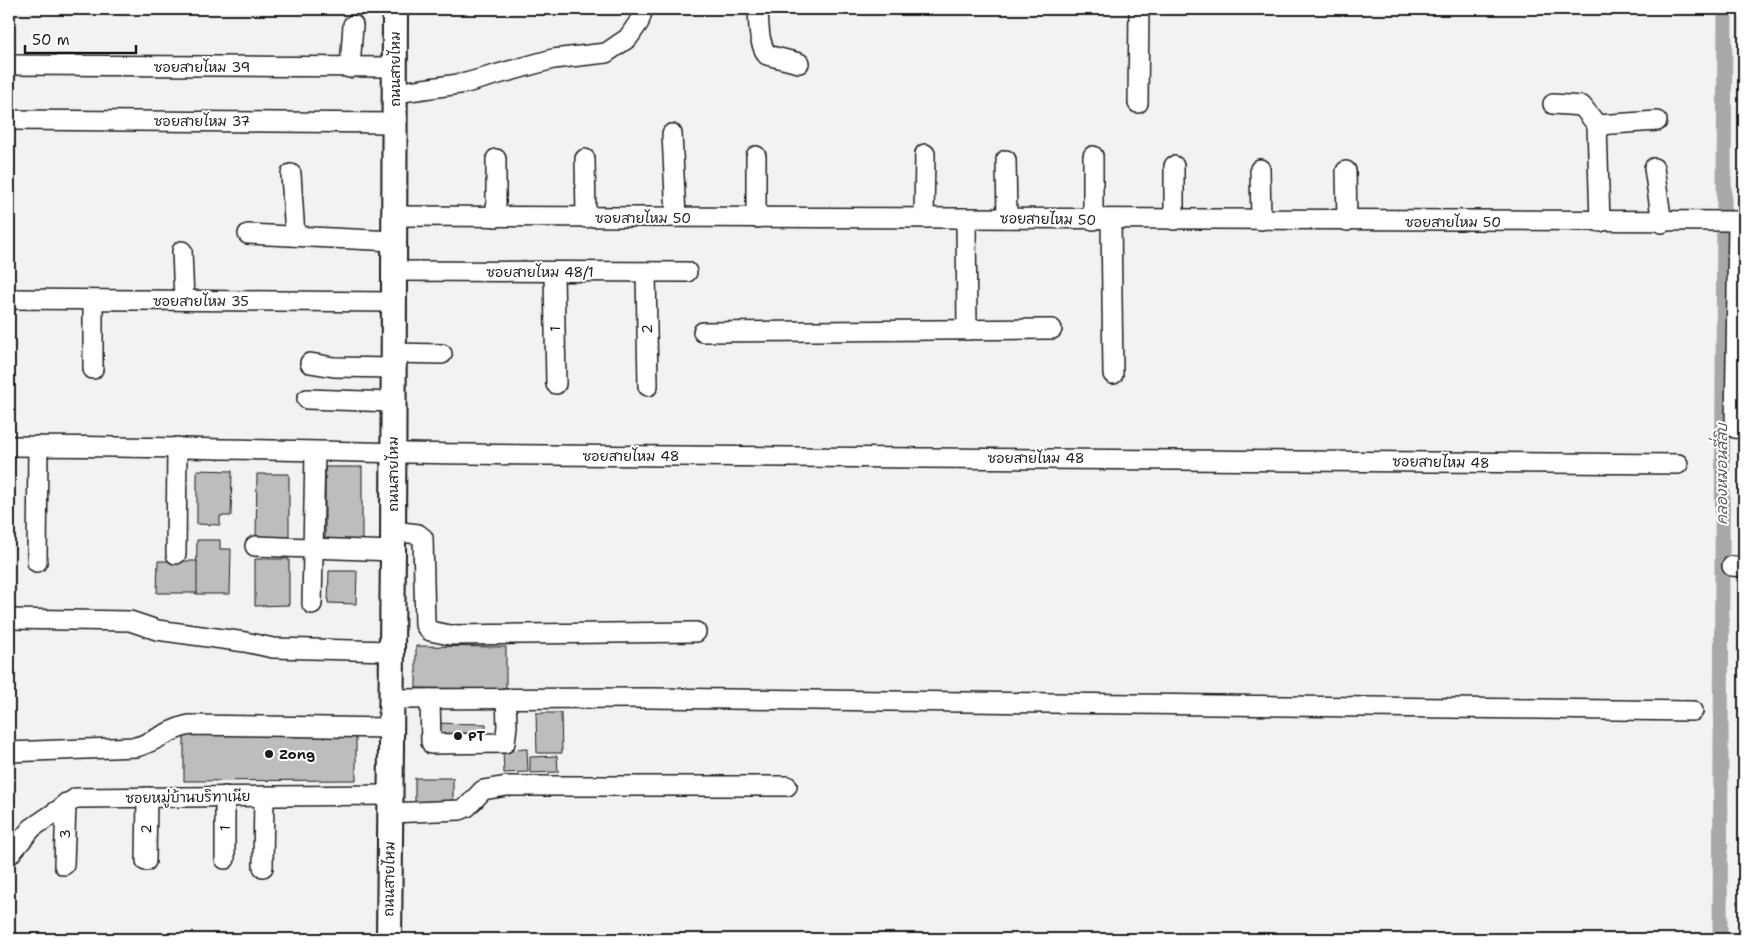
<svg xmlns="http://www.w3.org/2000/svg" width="1753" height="948" font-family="'Shantell Sans','Playpen Sans Thai',sans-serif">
<rect width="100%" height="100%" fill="#f2f2f2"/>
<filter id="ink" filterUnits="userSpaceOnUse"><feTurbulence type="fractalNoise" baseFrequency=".02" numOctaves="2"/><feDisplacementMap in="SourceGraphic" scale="10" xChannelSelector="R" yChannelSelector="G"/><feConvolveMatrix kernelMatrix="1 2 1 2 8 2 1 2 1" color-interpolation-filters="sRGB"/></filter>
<g filter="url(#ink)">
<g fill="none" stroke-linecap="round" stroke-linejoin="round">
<!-- canal -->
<path stroke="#a8a8a8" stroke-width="15" d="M1720,939L1725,9"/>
</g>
<!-- building -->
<g fill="#bdbdbd" stroke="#1c1c1c">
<rect x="325" y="467" width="37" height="73"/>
<path d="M197,470L232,471L231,516H220V525L197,524Z"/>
<path d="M257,474H289V539H256Z"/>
<path d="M197,540H220V549H231L230,594H196Z"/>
<path d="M255,559H289V605L255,606Z"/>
<path d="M158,561H197V593H157Z"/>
<path d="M329,571H357L356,604L328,603Z"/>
<path d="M416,646L506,647V689L416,688Z"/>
<path d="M536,713H561L562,753H537Z"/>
<path d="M426,723L486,724V748H426Z"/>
<path d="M184,730H356V780L184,781Z"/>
<path d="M527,749L528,772L504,773L503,750Z"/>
<path d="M557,756L558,772L530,773V757Z"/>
<rect x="415" y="778" width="38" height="24"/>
</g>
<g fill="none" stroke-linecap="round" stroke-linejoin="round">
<defs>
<g id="minor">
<path d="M758,9C759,25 758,41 767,55L799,63"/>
<path d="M9,65L395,67"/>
<path d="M350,68L353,25"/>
<path d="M395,93L466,83L553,59L606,53L628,38L639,22L643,9"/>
<path d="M1138,103L1139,9"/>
<path d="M1553,104L1582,106L1597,125"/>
<path d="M9,120L394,123"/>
<path d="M672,134L676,217"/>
<path d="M496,159V217"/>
<path d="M585,159L586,218"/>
<path d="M1006,160L1007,218"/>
<path d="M1654,168L1662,223"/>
<path d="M1260,169L1261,220"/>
<path d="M1346,171L1347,221"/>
<path d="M291,174L295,236"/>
<path d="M394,216L1744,221"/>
<path d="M756,218V156"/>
<path d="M924,218L925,154"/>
<path d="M966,218L967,330"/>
<path d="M1093,220V156"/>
<path d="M1111,220L1113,374"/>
<path d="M1174,220V166"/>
<path d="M1600,222L1597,125L1657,121"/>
<path d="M1738,222L1735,428L1744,429"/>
<path d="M248,234L394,241"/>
<path d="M182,251L184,300"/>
<path d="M393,271L687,272"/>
<path d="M646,272L648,386"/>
<path d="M554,273L556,384"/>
<path d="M9,299L393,302"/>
<path d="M703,332L1052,329"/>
<path d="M393,353L442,354"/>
<path d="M310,363L334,367L394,368"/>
<path d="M93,369V300"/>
<path d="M307,399L393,402"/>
<path d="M9,446C188,446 367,454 546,455C923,459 1301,460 1678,464"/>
<path d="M393,531L418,534L423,538L425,625L430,631L450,635L696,632"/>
<path d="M255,546L393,551"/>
<path d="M176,554L177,447"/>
<path d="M37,562L38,446"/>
<path d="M1732,566L1744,567"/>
<path d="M312,604L315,452"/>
<path d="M9,619L130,621L157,630L245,642L273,648L391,651"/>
<path d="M391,699L650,698L1693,711"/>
<path d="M430,699L431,742L432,744L505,743L507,726L506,698"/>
<path d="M9,752L136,747C156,742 170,728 190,725L390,728"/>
<path d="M390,813L460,810L467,807L483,790L507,786H787"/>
<path d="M9,855L32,828L76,798L390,795"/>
<path d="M225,859V796"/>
<path d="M146,861L147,797"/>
<path d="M64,865L66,803"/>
<path d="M263,867L264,796"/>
</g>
<path id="major" d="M389,939L393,551L395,9"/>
</defs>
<!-- minor casing -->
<use href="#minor" stroke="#1c1c1c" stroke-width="22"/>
<!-- major casing -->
<use href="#major" stroke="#1c1c1c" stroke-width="28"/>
<!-- minor -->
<use href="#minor" stroke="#fff" stroke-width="19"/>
<!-- major -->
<use href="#major" stroke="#fff" stroke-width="24"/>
</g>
</g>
<!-- markers -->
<g fill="#1c1c1c" stroke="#fff" stroke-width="2">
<circle cx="458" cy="736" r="5"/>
<circle cx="269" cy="754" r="5"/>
</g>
<g text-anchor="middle" stroke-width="4" stroke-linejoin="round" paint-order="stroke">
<!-- street labels -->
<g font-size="14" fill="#1c1c1c" stroke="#fff">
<text x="202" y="72">ซอยสายไหม 39</text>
<text transform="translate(395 69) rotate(-90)" y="5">ถนนสายไหม</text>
<text x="202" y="126">ซอยสายไหม 37</text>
<text x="643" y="223">ซอยสายไหม 50</text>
<text transform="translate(1048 219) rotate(1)" y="5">ซอยสายไหม 50</text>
<text x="1453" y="227">ซอยสายไหม 50</text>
<text x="540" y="277">ซอยสายไหม 48/1</text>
<text x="201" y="306">ซอยสายไหม 35</text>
<text transform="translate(555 329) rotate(-91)" y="5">1</text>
<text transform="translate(647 329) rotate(-91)" y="5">2</text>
<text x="631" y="461">ซอยสายไหม 48</text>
<text x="1036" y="463">ซอยสายไหม 48</text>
<text transform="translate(1441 462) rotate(1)" y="5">ซอยสายไหม 48</text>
<text transform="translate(393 474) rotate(-90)" y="5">ถนนสายไหม</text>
<text transform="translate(188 797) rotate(-1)" y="5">ซอยหมู่บ้านบริทาเนีย</text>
<text transform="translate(225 828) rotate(-90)" y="5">1</text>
<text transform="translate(146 829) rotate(-89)" y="5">2</text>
<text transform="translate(65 834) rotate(-88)" y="5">3</text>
<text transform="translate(389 879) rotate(-89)" y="5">ถนนสายไหม</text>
</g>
<!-- poi labels -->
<g font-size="14" font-weight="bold" fill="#1c1c1c" stroke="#fff" text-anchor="start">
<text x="468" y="741">PT</text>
<text x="279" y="759">Zong</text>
</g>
<!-- water labels -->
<g font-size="15" font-style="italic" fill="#5b5b5b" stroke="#fff">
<text transform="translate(1722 474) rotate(-90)" y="5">คลองหมอนสี่สิบ</text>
</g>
</g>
<!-- margin -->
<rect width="1753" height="948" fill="none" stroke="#fff" stroke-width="30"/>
<rect x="15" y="15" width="1723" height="918" fill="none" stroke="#1c1c1c" stroke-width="2" filter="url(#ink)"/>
<!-- scale -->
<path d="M25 45v8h111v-8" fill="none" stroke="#1c1c1c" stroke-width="2.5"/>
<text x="32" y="45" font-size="15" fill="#1c1c1c" stroke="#ffffff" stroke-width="4" paint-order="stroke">50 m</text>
</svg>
